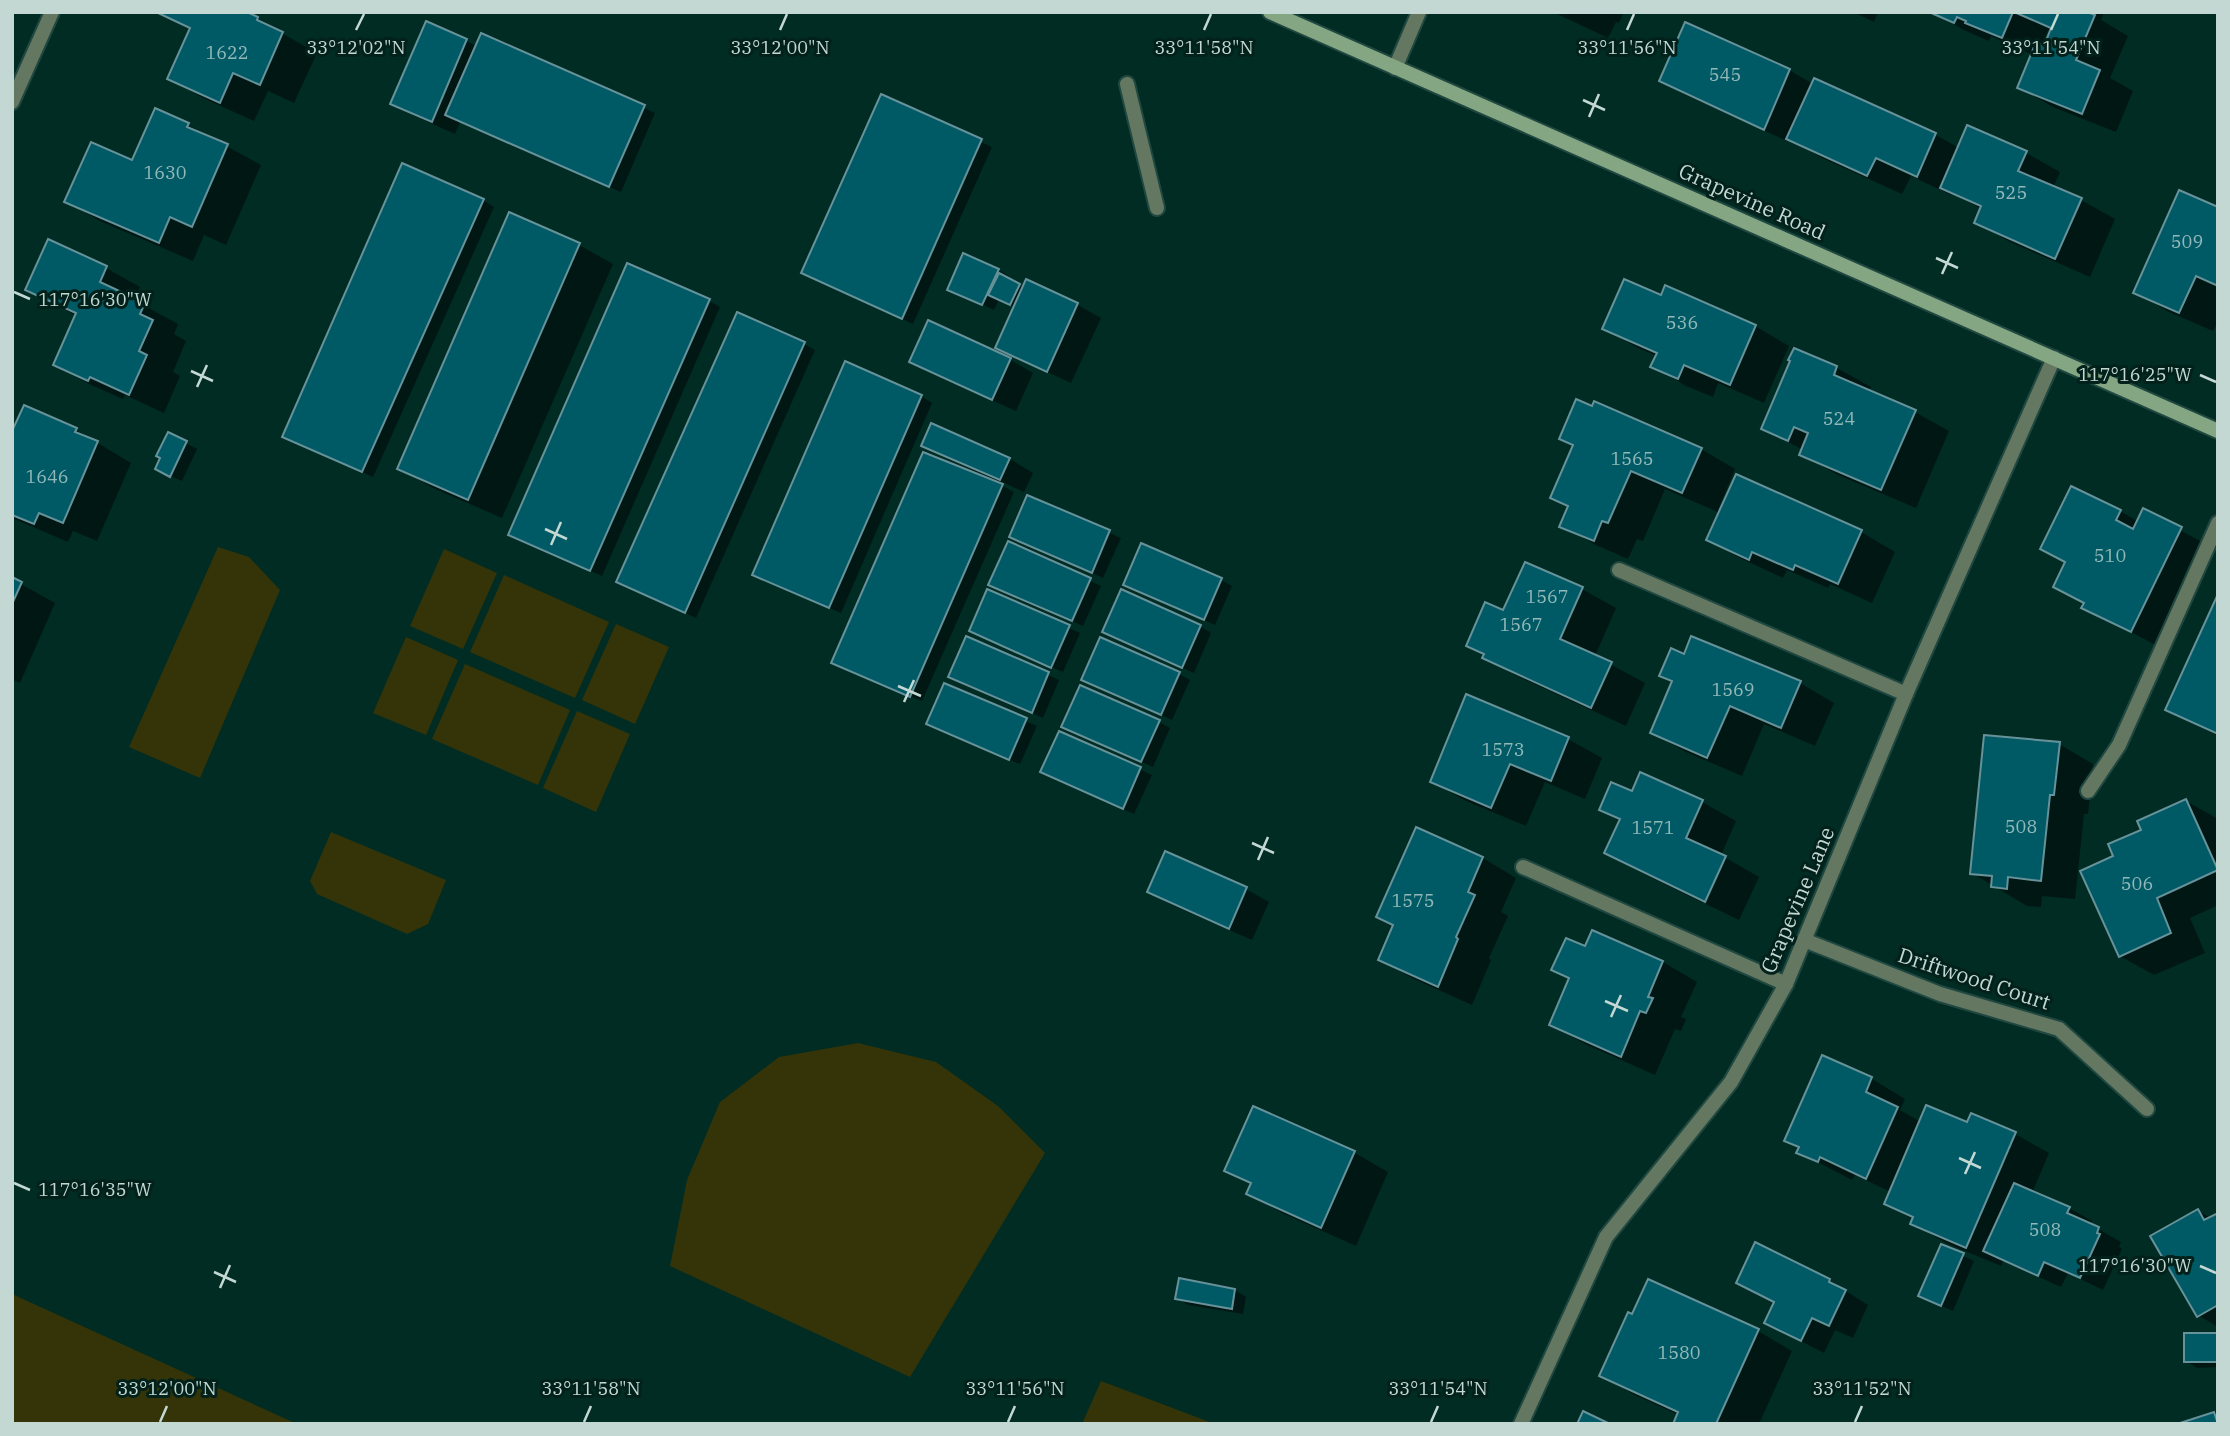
<svg xmlns="http://www.w3.org/2000/svg" width="2230" height="1436" font-family="'IBM Plex Serif',serif">
<rect width="100%" height="100%" fill="#012c24"/>
<!-- green -->
<g fill="#343408">
<path d="M218,547L249,557L280,590L200,778L129,747Z"/>
<path d="M444,549L497,573L463,649L410,626Z"/>
<path d="M504,575L609,622L575,698L470,652Z"/>
<path d="M616,624L669,647L635,724L582,700Z"/>
<path d="M406,637L458,660L426,735L373,713Z"/>
<path d="M465,664L570,710L538,785L432,739Z"/>
<path d="M577,711L630,734L596,812L543,788Z"/>
<path d="M331,832L446,880L428,924L407,934L317,894L310,881Z"/>
<path d="M858,1043L936,1062L998,1106L1045,1153L910,1377L670,1266L687,1180L720,1102L779,1057Z"/>
<path d="M12,1294L297,1424H12Z"/>
<path d="M1101,1381L1215,1424H1082Z"/>
</g>
<!-- shadow -->
<g fill="#0007" fill-rule="evenodd">
<path d="M158,12H249L248,14L317,53L294,103L268,91L254,121L203,98L169,78L191,30Z"/>
<path d="M1553,12H1624L1619,23L1616,22L1608,38Z"/>
<path d="M1853,12H1878L1874,22Z"/>
<path d="M1932,12H2104L2101,20L2128,36L2110,78L2133,91L2116,132L2053,107L2019,87L2033,55L1991,36L1989,41L1964,30ZM2048,30L2052,32L2045,48L2041,47Z"/>
<path d="M427,23L477,46L482,35L655,113L621,192L460,122L455,134L415,116L392,103Z"/>
<path d="M1789,70L1813,84L1815,81L1936,135L1959,148L2026,153L2060,172L2053,188L2081,200L2115,219L2090,277L2010,242L1976,222L1982,209L1952,193L1951,195L1911,176L1902,194L1822,158L1788,138L1787,141L1684,94L1662,80Z"/>
<path d="M882,96L992,147L913,324L803,273Z"/>
<path d="M188,125L261,165L226,245L204,235L193,261L100,221L66,201L133,163Z"/>
<path d="M483,200L494,207L373,477L295,442Z"/>
<path d="M2218,209V322L2213,331L2169,312L2135,292Z"/>
<path d="M579,245L613,264L502,518L433,488L399,468Z"/>
<path d="M106,268L140,287L134,300L178,324L174,334L186,341L173,372L180,376L164,413L125,395L123,399L89,384L55,365L77,316L27,290Z"/>
<path d="M998,270L1009,276L1007,279L1024,288L1027,282L1078,305L1101,318L1071,383L1021,360L998,347L1015,307L999,299L994,310L958,293Z"/>
<path d="M1662,298L1755,326L1789,346L1764,403L1718,383L1713,397L1686,386L1653,366L1657,356L1638,348L1604,328Z"/>
<path d="M709,301L720,307L602,576L510,535Z"/>
<path d="M929,322L1011,360L1033,373L1016,411L934,374L911,361Z"/>
<path d="M804,344L815,350L696,618L630,588Z"/>
<path d="M1795,350L1837,368L1871,387L1869,392L1915,412L1949,431L1916,508L1836,474L1802,454L1803,450L1763,428Z"/>
<path d="M921,396L932,403L841,613L766,581Z"/>
<path d="M932,425L1010,459L1033,473L1024,492L1002,482L1001,485L1014,492L922,701L833,662L991,478L946,458L924,445Z"/>
<path d="M76,430L131,463L97,541L73,531L68,542L12,518V435Z"/>
<path d="M1562,439L1701,449L1735,469L1718,510L1721,511L1736,476L1861,532L1895,552L1872,603L1830,584L1828,588L1787,570L1783,578L1742,559L1708,540L1720,513L1665,489L1643,541L1637,539L1628,559L1596,545L1562,526L1570,507L1552,497L1574,446Z"/>
<path d="M186,443L197,449L182,481L168,475Z"/>
<path d="M1028,497L1121,538L1103,578L1011,536Z"/>
<path d="M2120,511L2139,522L2144,511L2215,549L2165,650L2084,607L2085,604L2055,586Z"/>
<path d="M1009,543L1101,586L1083,626L1002,590Z"/>
<path d="M12,579L55,603L20,683L12,679Z"/>
<path d="M1221,580L1232,586L1215,625L1136,590Z"/>
<path d="M1582,589L1616,608L1595,656L1645,683L1626,726L1519,677L1485,658L1486,655L1468,645L1504,613Z"/>
<path d="M988,591L1080,633L1063,672L982,636Z"/>
<path d="M2218,599V736L2168,710Z"/>
<path d="M1200,626L1211,633L1194,673L1115,638Z"/>
<path d="M967,638L1059,680L1043,718L950,677Z"/>
<path d="M1684,656L1800,683L1834,703L1815,746L1764,724L1742,776L1686,752L1652,733Z"/>
<path d="M1179,674L1190,680L1172,720L1083,679Z"/>
<path d="M945,685L1037,726L1020,764L939,730Z"/>
<path d="M1467,696L1568,739L1602,758L1585,799L1545,782L1526,826L1466,801L1432,782Z"/>
<path d="M1159,722L1170,728L1153,767L1074,733Z"/>
<path d="M1060,733L1152,775L1134,814L1054,778Z"/>
<path d="M2059,744L2093,764L2088,814H2084L2075,899L2042,896L2041,907L2027,906L1972,873Z"/>
<path d="M1633,793L1702,802L1736,821L1721,855L1726,858H1723L1703,903L1640,872L1606,853L1621,820L1601,809Z"/>
<path d="M2186,801L2218,819V905L2190,918L2205,953L2154,975L2120,956L2115,857L2143,830Z"/>
<path d="M1417,830L1483,858L1516,878L1501,912L1508,916L1489,958L1491,960L1472,1005L1414,979L1380,960L1394,926L1378,917Z"/>
<path d="M1166,853L1246,889L1269,902L1252,940L1172,905L1149,891Z"/>
<path d="M1726,858L1759,877L1739,920L1706,904Z"/>
<path d="M1593,932L1663,962L1697,982L1681,1017L1686,1019L1681,1031L1675,1029L1655,1075L1585,1044L1552,1025L1571,980L1553,970L1585,948Z"/>
<path d="M1823,1057L1872,1079L1905,1099L1900,1110L1921,1122L1968,1124L2015,1134L2049,1153L2032,1193L2069,1208L2092,1221L2091,1225L2121,1242L2119,1247L2122,1249L2103,1290L2068,1273L2061,1287L2003,1261L2001,1266L1946,1243L1912,1223L1913,1219L1886,1204L1891,1192L1855,1175L1852,1180L1798,1152L1800,1148L1786,1140Z"/>
<path d="M1254,1108L1355,1153L1388,1172L1356,1246L1282,1213L1248,1193L1252,1185L1227,1170Z"/>
<path d="M2198,1211L2211,1218L2218,1215V1327L2198,1315Z"/>
<path d="M1755,1245L1830,1281L1868,1305L1853,1338L1835,1330L1824,1353L1766,1323L1775,1303L1738,1283Z"/>
<path d="M1942,1246L1974,1261L1953,1311L1932,1302Z"/>
<path d="M1235,1290L1246,1297L1243,1314L1188,1305L1177,1298Z"/>
<path d="M1758,1331L1792,1351L1759,1424H1675L1679,1415L1635,1395L1601,1376Z"/>
<path d="M2218,1335V1367L2197,1368L2186,1361Z"/>
</g>
<!-- building -->
<g fill="#005a66" stroke="#67929a" stroke-width="2">
<path d="M156,12H247L258,17L257,20L283,32L260,85L233,73L220,103L167,79L190,28Z"/>
<path d="M1929,12H2013L2002,38L1965,23L1966,21L1957,17L1954,23Z"/>
<path d="M2014,12H2088L2095,15L2076,60L2100,70L2082,114L2017,88L2036,42L2044,46L2051,28Z"/>
<path d="M426,21L467,39L432,122L390,104Z"/>
<path d="M1685,22L1790,69L1764,130L1659,81Z"/>
<path d="M481,33L645,105L609,187L445,115Z"/>
<path d="M1814,78L1936,133L1917,177L1876,158L1867,176L1786,139Z"/>
<path d="M881,94L982,139L902,319L801,273Z"/>
<path d="M155,108L189,123L187,127L228,144L192,227L170,217L159,243L64,202L91,142L132,160Z"/>
<path d="M1967,125L2027,151L2018,171L2082,198L2055,259L1974,223L1981,206L1940,188Z"/>
<path d="M402,163L484,199L362,472L282,437Z"/>
<path d="M2179,190L2218,207V286L2196,276L2179,313L2133,293Z"/>
<path d="M509,212L580,243L468,500L397,469Z"/>
<path d="M48,239L107,266L100,282L145,303L140,314L153,320L139,351L147,355L129,395L90,377L88,381L53,365L76,313L25,290Z"/>
<path d="M963,253L999,269L982,305L947,290Z"/>
<path d="M627,263L710,299L590,571L508,535Z"/>
<path d="M999,273L1020,284L1010,305L988,295Z"/>
<path d="M1026,279L1078,303L1047,372L995,348Z"/>
<path d="M1624,279L1661,295L1665,285L1756,325L1730,385L1684,365L1678,379L1650,367L1657,353L1602,329Z"/>
<path d="M737,312L805,342L685,613L616,582Z"/>
<path d="M928,320L1011,358L992,400L909,362Z"/>
<path d="M1794,348L1837,366L1834,375L1916,410L1881,490L1799,455L1808,433L1794,427L1788,441L1761,429L1790,361L1788,360Z"/>
<path d="M845,361L922,395L829,608L752,575Z"/>
<path d="M1576,399L1592,406L1594,401L1702,448L1682,493L1631,471L1608,523L1602,521L1594,541L1559,527L1568,506L1550,498L1573,445L1559,439Z"/>
<path d="M24,405L77,428L75,432L98,441L63,523L39,513L34,524L12,515V431Z"/>
<path d="M931,423L1010,458L1000,480L921,446Z"/>
<path d="M168,432L187,441L170,477L155,469L160,458L156,456Z"/>
<path d="M923,452L1003,484L910,697L831,663Z"/>
<path d="M1736,474L1862,530L1838,584L1795,565L1793,570L1752,552L1749,560L1706,540Z"/>
<path d="M2071,486L2121,510L2116,520L2133,529L2143,508L2182,527L2131,632L2081,608L2084,603L2053,587L2065,562L2040,549Z"/>
<path d="M1027,495L1110,530L1092,573L1009,537Z"/>
<path d="M1008,541L1091,578L1072,621L988,585Z"/>
<path d="M1141,543L1222,578L1204,620L1123,585Z"/>
<path d="M1525,562L1583,587L1560,639L1612,662L1591,708L1482,658L1484,654L1466,646L1485,602L1503,610Z"/>
<path d="M12,577L22,582L12,604Z"/>
<path d="M987,589L1070,625L1051,668L969,631Z"/>
<path d="M1121,589L1201,625L1182,668L1102,632Z"/>
<path d="M2218,594V734L2165,710Z"/>
<path d="M966,636L1049,672L1032,713L948,677Z"/>
<path d="M1691,636L1801,681L1781,728L1730,706L1707,758L1650,733L1672,681L1659,676L1671,648L1684,654Z"/>
<path d="M1100,637L1180,672L1161,715L1081,680Z"/>
<path d="M944,683L1027,718L1009,760L926,724Z"/>
<path d="M1080,685L1160,720L1141,762L1061,727Z"/>
<path d="M1466,694L1569,737L1551,781L1510,764L1491,808L1430,782Z"/>
<path d="M1059,731L1141,767L1123,809L1040,772Z"/>
<path d="M1984,735L2060,742L2054,795H2050L2041,881L2008,877L2007,889L1991,887L1992,876L1970,874Z"/>
<path d="M1640,772L1703,800L1686,838L1726,856L1705,902L1604,853L1620,819L1599,810L1611,782L1632,791Z"/>
<path d="M2186,799L2218,870L2157,898L2171,933L2119,957L2080,871L2113,856L2108,844L2141,830L2137,821Z"/>
<path d="M1416,827L1483,857L1468,892L1475,895L1456,937L1458,939L1438,987L1378,960L1393,925L1376,917Z"/>
<path d="M1165,851L1247,887L1229,929L1147,892Z"/>
<path d="M1592,930L1663,961L1648,997L1653,998L1646,1013L1640,1011L1621,1057L1549,1025L1569,978L1551,970L1566,938L1585,946Z"/>
<path d="M1822,1055L1872,1077L1866,1092L1898,1107L1866,1179L1820,1157L1818,1162L1796,1153L1799,1147L1784,1141Z"/>
<path d="M1926,1105L1967,1122L1971,1113L2016,1132L1966,1248L1910,1224L1913,1217L1884,1204Z"/>
<path d="M1253,1106L1355,1151L1321,1228L1246,1194L1251,1183L1224,1171Z"/>
<path d="M2014,1183L2070,1207L2067,1213L2099,1227L2097,1233L2100,1234L2080,1278L2044,1262L2038,1276L1983,1251Z"/>
<path d="M2198,1209L2204,1220L2218,1213V1305L2197,1317L2150,1236Z"/>
<path d="M1755,1242L1830,1279L1829,1282L1846,1290L1829,1326L1812,1318L1801,1341L1764,1323L1774,1302L1736,1283Z"/>
<path d="M1941,1244L1964,1253L1941,1306L1918,1296Z"/>
<path d="M1179,1278L1235,1289L1232,1309L1175,1299Z"/>
<path d="M1648,1279L1759,1329L1716,1424H1673L1678,1412L1599,1376L1628,1312L1632,1314Z"/>
<rect x="2184" y="1333" width="34" height="29"/>
<path d="M1583,1411L1610,1424H1577Z"/>
<path d="M2214,1412L2218,1424H2177Z"/>
</g>
<g fill="none" stroke-linecap="round" stroke-linejoin="round">
<defs>
<g id="service">
<path d="M1127,84L1157,208"/>
<path d="M1619,570L1906,694"/>
<path d="M2088,791L2119,745L2218,523"/>
<path d="M1523,867L1786,984"/>
</g>
<g id="minor">
<path d="M1395,68L1419,12"/>
<path d="M1804,940L1940,994L2059,1029L2147,1109"/>
<path d="M1521,1424L1606,1237L1731,1082L1786,984L1906,694L2054,358"/>
</g>
<path id="tertiary" d="M12,102L52,12"/>
<path id="secondary" d="M1270,12L2218,431"/>
</defs>
<!-- service casing -->
<use href="#service" stroke="#204840" stroke-width="18"/>
<!-- minor casing -->
<use href="#minor" stroke="#204840" stroke-width="18"/>
<!-- tertiary casing -->
<use href="#tertiary" stroke="#204840" stroke-width="18"/>
<!-- secondary casing -->
<use href="#secondary" stroke="#204840" stroke-width="18"/>
<!-- service -->
<use href="#service" stroke="#637761" stroke-width="14"/>
<!-- minor -->
<use href="#minor" stroke="#637761" stroke-width="14"/>
<!-- tertiary -->
<use href="#tertiary" stroke="#637761" stroke-width="14"/>
<!-- secondary -->
<use href="#secondary" stroke="#85a682" stroke-width="14"/>
</g>
<!-- ticks -->
<path fill="none" stroke="#c3d8d2" stroke-width="2.5" d="M356,30L364,14M780,30L787,14M1204,30L1211,14M1627,30L1634,14M2051,30L2058,14M1583,100L1605,110M1589,117L1599,94M1936,258L1958,268M1942,274L1952,252M14,292L30,299M191,371L213,381M2200,375L2216,382M197,387L207,365M545,529L567,539M551,545L561,522M898,686L921,696M904,702L914,680M1252,843L1274,853M1258,860L1268,837M1605,1001L1628,1011M1611,1017L1621,995M1959,1158L1981,1168M1965,1174L1975,1152M14,1183L30,1190M2200,1266L2216,1273M214,1272L236,1282M220,1288L230,1265M160,1422L167,1406M584,1422L591,1406M1008,1422L1015,1406M1431,1422L1438,1406M1855,1422L1862,1406"/>
<g text-anchor="middle" stroke-width="6" stroke-linejoin="round" paint-order="stroke">
<!-- number labels -->
<g font-size="18" fill="#92b8b7">
<text x="227" y="59">1622</text>
<text x="1725" y="81">545</text>
<text x="165" y="179">1630</text>
<text x="2011" y="199">525</text>
<text x="2187" y="248">509</text>
<text x="1682" y="329">536</text>
<text x="1839" y="425">524</text>
<text x="1632" y="465">1565</text>
<text x="47" y="483">1646</text>
<text x="2110" y="562">510</text>
<text x="1547" y="603">1567</text>
<text x="1521" y="631">1567</text>
<text x="1733" y="696">1569</text>
<text x="1503" y="756">1573</text>
<text x="2021" y="833">508</text>
<text x="1653" y="834">1571</text>
<text x="2137" y="890">506</text>
<text x="1413" y="907">1575</text>
<text x="2045" y="1236">508</text>
<text x="1679" y="1359">1580</text>
</g>
<!-- street labels -->
<g font-size="21" fill="#c3d8d2" stroke="#03211b">
<text transform="translate(1752 202) rotate(24)" y="7">Grapevine Road</text>
<text transform="translate(1798 900) rotate(-67)" y="7">Grapevine Lane</text>
<text transform="translate(1974 979) rotate(18)" y="7">Driftwood Court</text>
</g>
</g>
<g font-size="18" text-anchor="middle" fill="#c3d8d2" stroke="#03211b" stroke-width="6" stroke-linejoin="round" paint-order="stroke">
<text x="356" y="54">33°12'02"N</text>
<text x="780" y="54">33°12'00"N</text>
<text x="1204" y="54">33°11'58"N</text>
<text x="1627" y="54">33°11'56"N</text>
<text x="2051" y="54">33°11'54"N</text>
<text x="95" y="306">117°16'30"W</text>
<text x="2135" y="381">117°16'25"W</text>
<text x="95" y="1196">117°16'35"W</text>
<text x="2135" y="1272">117°16'30"W</text>
<text x="167" y="1395">33°12'00"N</text>
<text x="591" y="1395">33°11'58"N</text>
<text x="1015" y="1395">33°11'56"N</text>
<text x="1438" y="1395">33°11'54"N</text>
<text x="1862" y="1395">33°11'52"N</text>
</g>
<!-- border -->
<rect width="2230" height="1436" fill="none" stroke="#c3d8d2" stroke-width="28"/>
</svg>
